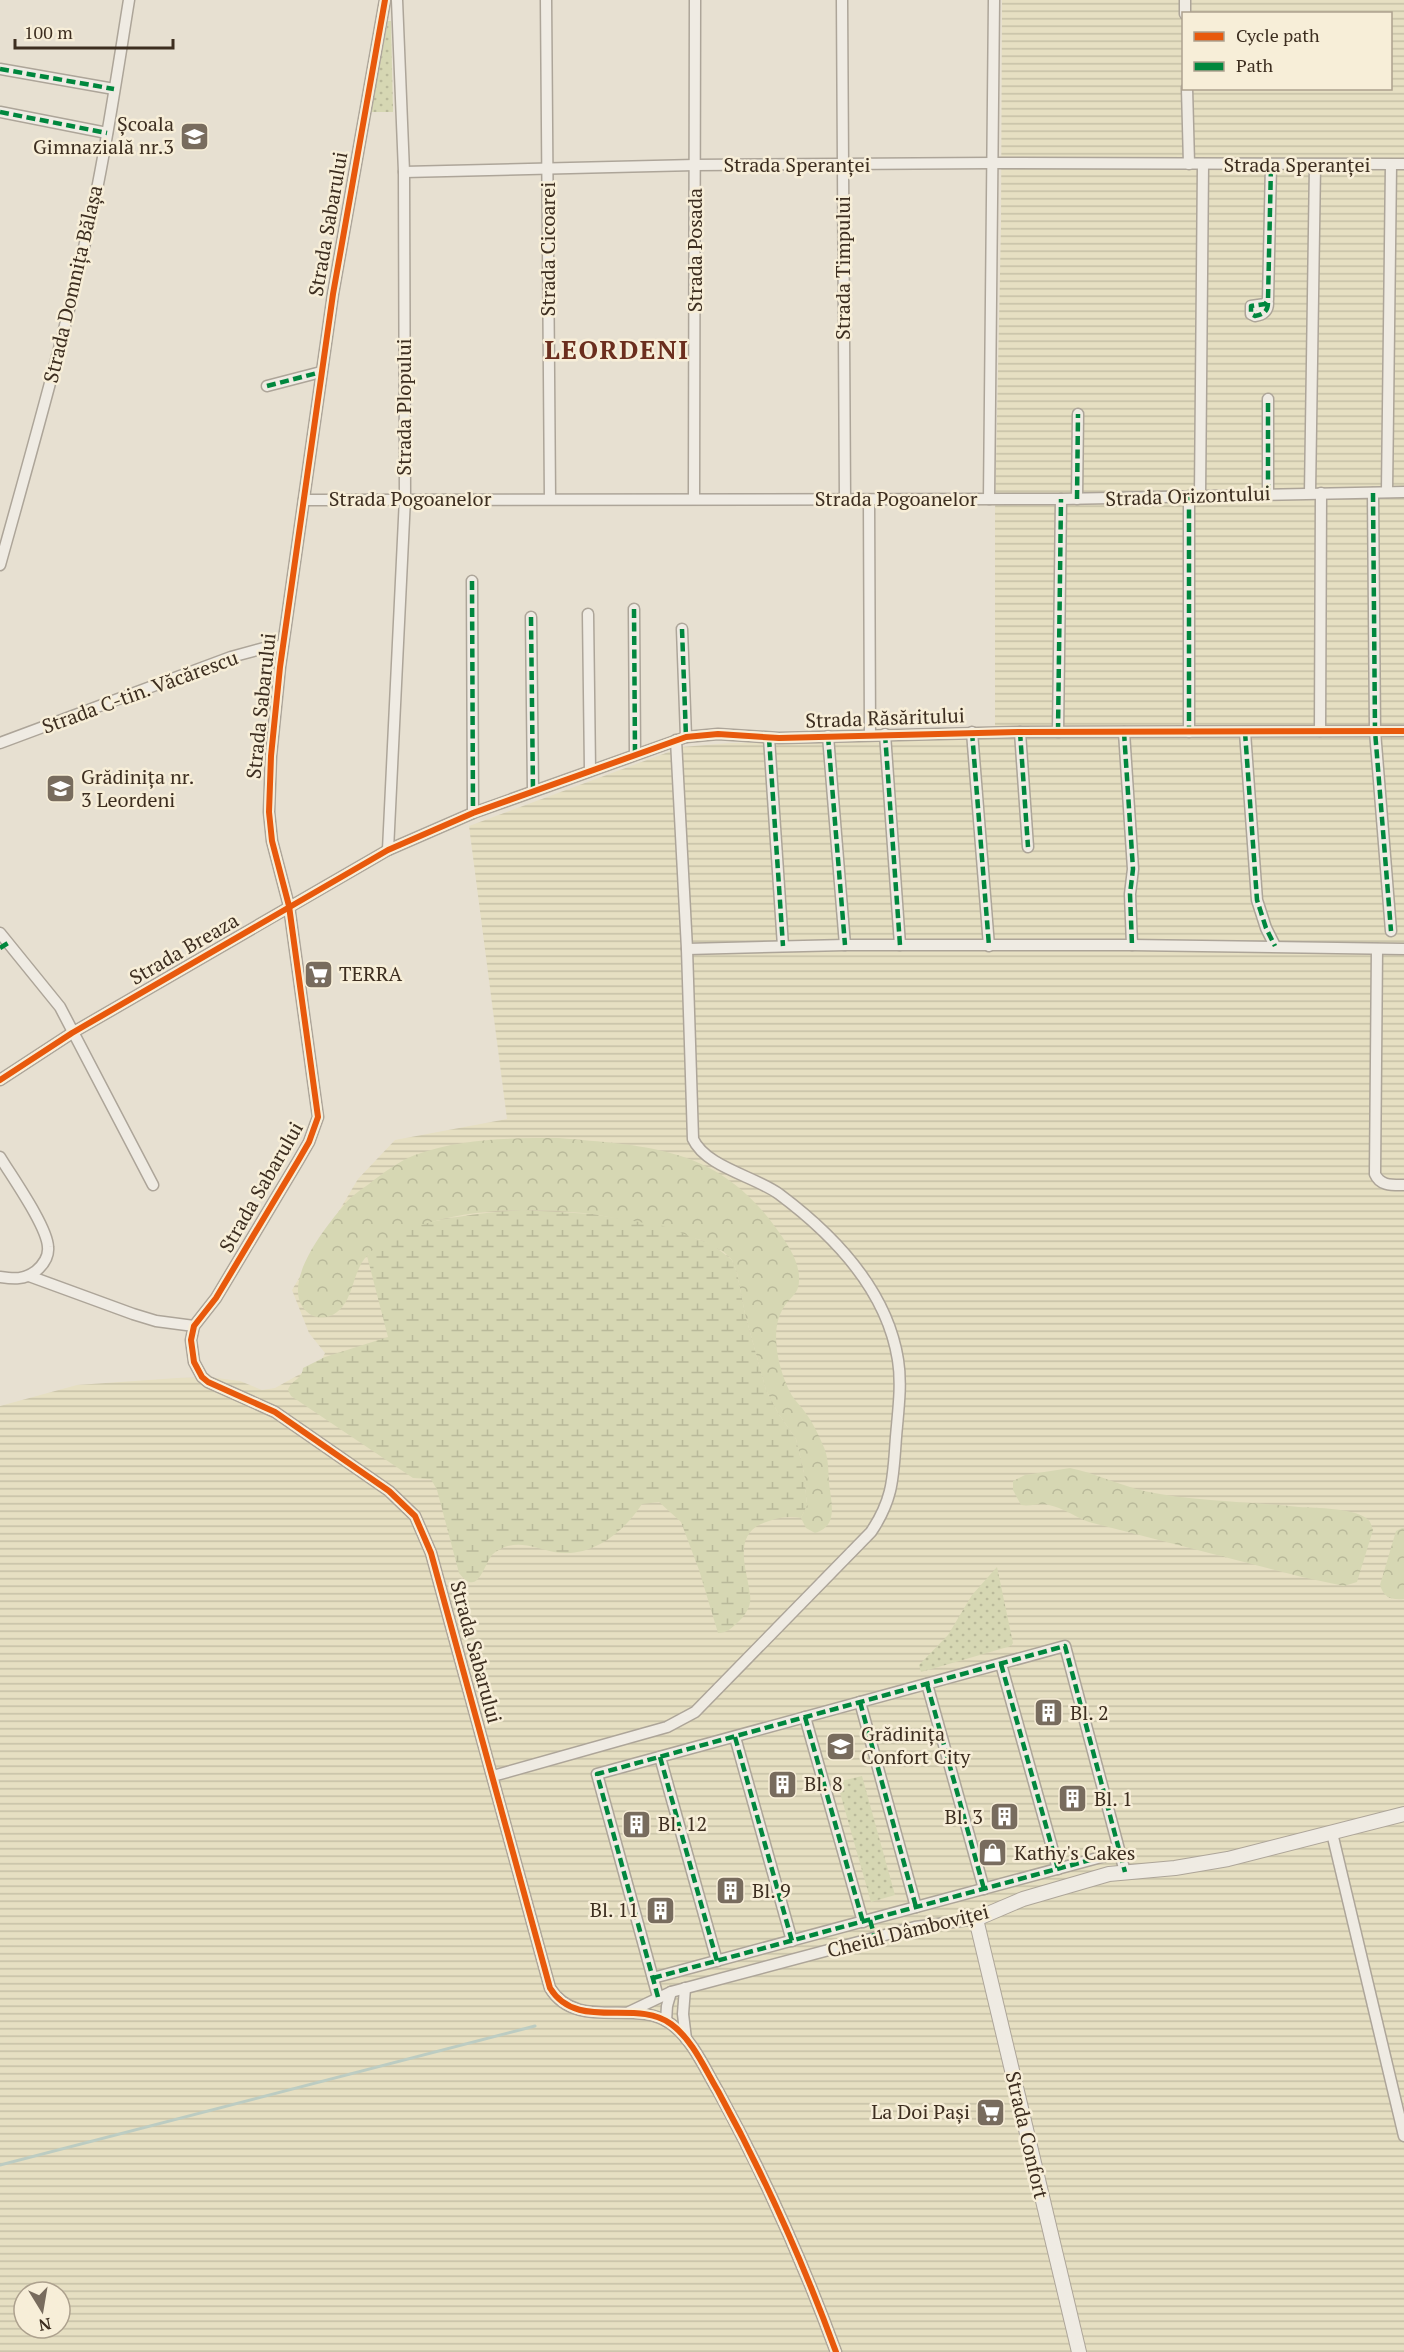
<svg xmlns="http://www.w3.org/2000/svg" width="1404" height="2352" font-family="'PT Serif',serif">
<defs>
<pattern id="farmland-rules" width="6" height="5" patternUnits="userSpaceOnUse" patternTransform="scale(1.5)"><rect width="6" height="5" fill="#e6dfc2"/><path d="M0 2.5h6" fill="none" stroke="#c6c0a6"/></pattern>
<pattern id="grass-dots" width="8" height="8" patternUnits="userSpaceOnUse" patternTransform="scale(1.5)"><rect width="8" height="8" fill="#d6d7b3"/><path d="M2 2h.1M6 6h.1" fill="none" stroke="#b9b99a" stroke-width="1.8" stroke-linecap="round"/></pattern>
<pattern id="forest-crowns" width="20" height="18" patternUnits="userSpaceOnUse" patternTransform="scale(1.5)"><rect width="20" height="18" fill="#d6d7b3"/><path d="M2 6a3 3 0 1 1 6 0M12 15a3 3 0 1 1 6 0" fill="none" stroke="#b9b99a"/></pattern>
<pattern id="wetland-marsh" width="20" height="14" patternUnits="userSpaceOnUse" patternTransform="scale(1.5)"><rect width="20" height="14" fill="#d6d7b3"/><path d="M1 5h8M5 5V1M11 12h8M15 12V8" fill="none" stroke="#b9b99a"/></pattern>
</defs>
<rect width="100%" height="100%" fill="#e7e0d1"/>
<!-- farmland -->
<path fill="url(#farmland-rules)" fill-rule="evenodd" d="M1002,0H1404V2352H0V1406L77,1385L177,1378L209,1377L240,1381L262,1390L275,1388L320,1363L325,1353L309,1333L292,1290L358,1179L395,1140L507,1119L469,826L682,747L730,743L995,737V512L1001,226ZM1184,14H1390V88H1184ZM24,2292H60V2328H24Z"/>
<!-- grass -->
<g fill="url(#grass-dots)">
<path d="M388,21H391L393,112H371Z"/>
<path d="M997,1567L1013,1643L1011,1646L921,1672L919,1665L948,1635L972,1595Z"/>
<path d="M862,1776L895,1895L871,1902L837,1782Z"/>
</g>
<!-- forest -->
<g fill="url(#forest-crowns)">
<path d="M559,1138C649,1146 718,1147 776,1228C786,1242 800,1261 799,1280C799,1294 791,1296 784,1307C769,1329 778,1367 789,1390C792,1397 797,1402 802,1408C810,1418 817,1431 822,1443C829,1457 828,1468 829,1483C831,1502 839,1526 815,1533L806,1528L801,1518L807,1505L804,1473L796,1439L778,1413L766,1390L745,1314L737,1273L732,1260L724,1252L701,1240C665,1232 628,1219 591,1214C540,1208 473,1207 424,1225C412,1229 378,1248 368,1255C350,1271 355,1311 326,1317C318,1318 312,1317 306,1311C279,1284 327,1225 345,1204C351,1196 361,1190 369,1184C383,1173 399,1161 415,1155C461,1138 511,1138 559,1138Z"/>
<path d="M1070,1468C1095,1473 1119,1485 1144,1491C1195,1502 1247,1501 1299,1507C1317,1508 1352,1508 1366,1518C1371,1521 1371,1525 1373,1530L1357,1582L1344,1586L1302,1577L1089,1522C1075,1517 1064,1508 1049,1505C1040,1502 1031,1507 1021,1505L1013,1490V1481L1025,1475Z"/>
<path d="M1402,1528H1404V1599C1391,1600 1384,1598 1380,1585L1396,1531Z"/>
</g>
<!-- wetland -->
<path fill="url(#wetland-marsh)" d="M522,1210L592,1214L663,1226L713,1245L732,1260L737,1273L745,1314L766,1390L778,1413L796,1439L804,1473L807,1505L801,1518C790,1516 780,1517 769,1521C730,1532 747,1568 750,1595C752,1606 745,1616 737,1623C731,1629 726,1633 718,1633L699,1570L681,1522L659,1502L642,1504C624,1532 591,1559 554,1552C539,1549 524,1542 508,1546C503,1547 496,1551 492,1555C483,1566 478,1598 459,1573L437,1490L431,1479L413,1478L291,1396L288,1390C291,1380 302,1380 303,1368L325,1357L388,1337L367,1256C400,1218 475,1214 522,1210Z"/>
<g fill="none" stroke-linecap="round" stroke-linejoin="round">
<!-- stream -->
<path stroke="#bcccc2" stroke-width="3" d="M0,2165L535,2026"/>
<defs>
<g id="minor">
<path d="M385,0L333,294L280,667L271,756L269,812L272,841L289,906L318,1117L309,1142L298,1161L216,1298L194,1326L191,1340L194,1362L202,1377L208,1382L275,1412L389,1491L415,1516L431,1553L550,1988C577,2032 636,1998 671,2024C692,2039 705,2069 718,2091C764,2175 803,2262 836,2352"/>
<path d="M546,0L550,499"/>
<path d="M842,0L845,500"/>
<path d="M1185,0V14"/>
<path d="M0,69L114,89"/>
<path d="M1187,88L1189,164"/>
<path d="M0,112L107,133"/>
<path d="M404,172L695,165L993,163L1404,164"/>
<path d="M1268,303C1268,311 1263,315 1255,316L1251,314V306L1265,304L1268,300L1271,165"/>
<path d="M267,386L321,372"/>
<path d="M1387,492L1391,165"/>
<path d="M1268,493V399"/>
<path d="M1310,493L1315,165"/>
<path d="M1373,493L1375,731L1391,931"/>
<path d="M1200,495L1203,164"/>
<path d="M1189,496V732"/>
<path d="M694,499L695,0"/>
<path d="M989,499L994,0"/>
<path d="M1077,499L1078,414"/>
<path d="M304,500L1061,499L1404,492"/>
<path d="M869,500L870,735"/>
<path d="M0,565C35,439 71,313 98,184C110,123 119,62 129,0"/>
<path d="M472,581L473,813"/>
<path d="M634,609L635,754"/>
<path d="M588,614L590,770"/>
<path d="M531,617L533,791"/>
<path d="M682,629L686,737"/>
<path d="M1320,731L1321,493"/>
<path d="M972,732L989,946"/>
<path d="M1020,732L1028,847"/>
<path d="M1058,732L1061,499"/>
<path d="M1124,732L1133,869L1130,894L1132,945"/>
<path d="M1245,732L1257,900L1266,928L1275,946"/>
<path d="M885,734L900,945"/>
<path d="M828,736L845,945"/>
<path d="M769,738L783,946"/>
<path d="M0,743L231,657L268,647L282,646"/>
<path d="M388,850L405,498L404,172L397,0"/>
<path d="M0,933L60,1007L153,1185"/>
<path d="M687,949L845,945H1132L1404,949"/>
<path d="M1377,949L1375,1174C1380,1186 1392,1185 1404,1185"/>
<path d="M0,1080L72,1033L388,850L473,813L686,737L718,734L779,738L1020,732L1404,731"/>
<path d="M0,1157C12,1177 47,1226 48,1247C49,1257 43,1265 36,1271C24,1280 14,1279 0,1277"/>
<path d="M29,1276L133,1314L156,1321L194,1326"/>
<path d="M1001,1664L1058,1869"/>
<path d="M927,1684L984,1889"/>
<path d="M860,1702L916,1907"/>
<path d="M805,1717L863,1922"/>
<path d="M735,1737L792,1941"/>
<path d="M660,1757L717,1961"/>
<path d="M493,1776L667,1727L695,1712L871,1532C894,1498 893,1476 896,1437C898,1412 902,1385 898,1360C887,1290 834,1235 779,1194C754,1176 706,1167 693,1139L687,949L676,740"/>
<path d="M1332,1833L1404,2136"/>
<path d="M653,1978L1120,1852"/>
<path d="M685,1988L683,2014L686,2039"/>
<path d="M658,1997L597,1774L1065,1646L1125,1872"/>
<path d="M629,2012L671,1992L915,1927L976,1919"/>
<path d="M666,2021L667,2006L671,1992"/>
</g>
<path id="tertiary" d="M1079,2352L976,1919L1023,1899L1109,1874L1175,1868L1228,1859L1404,1814"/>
</defs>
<!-- minor casing -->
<use href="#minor" stroke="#ada599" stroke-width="13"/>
<!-- tertiary casing -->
<use href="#tertiary" stroke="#ada599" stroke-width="16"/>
<!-- minor -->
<use href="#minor" stroke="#efebe3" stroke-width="10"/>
<!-- tertiary -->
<use href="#tertiary" stroke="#efebe3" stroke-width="14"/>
<!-- quiet -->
<g stroke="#00873e" stroke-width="4.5" stroke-dasharray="9 4.5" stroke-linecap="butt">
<path d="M0,69L114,89"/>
<path d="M0,112L107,133"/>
<path d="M1268,303C1268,311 1263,315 1255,316L1251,314V306L1265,304L1268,300L1271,165"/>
<path d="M267,386L321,372"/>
<path d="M1268,493V399"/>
<path d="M1373,493L1375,731L1391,931"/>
<path d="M1189,496V732"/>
<path d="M1077,499L1078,414"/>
<path d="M472,581L473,813"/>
<path d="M634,609L635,754"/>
<path d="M531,617L533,791"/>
<path d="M682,629L686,737"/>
<path d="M972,732L989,946"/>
<path d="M1020,732L1028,847"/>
<path d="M1058,732L1061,499"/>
<path d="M1124,732L1133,869L1130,894L1132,945"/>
<path d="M1245,732L1257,900L1266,928L1275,946"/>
<path d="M885,734L900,945"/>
<path d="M828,736L845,945"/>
<path d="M769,738L783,946"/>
<path d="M0,948L8,943"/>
<path d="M1001,1664L1058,1869"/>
<path d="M927,1684L984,1889"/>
<path d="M860,1702L916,1907"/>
<path d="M805,1717L863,1922"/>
<path d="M735,1737L792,1941"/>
<path d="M660,1757L717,1961"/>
<path d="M870,1920L875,1938"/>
<path d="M653,1978L1120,1852"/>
<path d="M658,1997L597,1774L1065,1646L1125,1872"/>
</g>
<defs>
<g id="cycleway">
<path d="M385,0L333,294L280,667L271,756L269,812L272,841L289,906L318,1117L309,1142L298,1161L216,1298L194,1326L191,1340L194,1362L202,1377L208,1382L275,1412L389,1491L415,1516L431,1553L550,1988C577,2032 636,1998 671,2024C692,2039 705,2069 718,2091C764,2175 803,2262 836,2352"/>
<path d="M0,1080L72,1033L388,850L473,813L686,737L718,734L779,738L1020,732L1404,731"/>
</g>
</defs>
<!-- cycleway casing -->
<use href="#cycleway" stroke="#f7eed8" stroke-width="10"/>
<!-- cycleway -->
<use href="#cycleway" stroke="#e8590c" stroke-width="6"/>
</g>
<!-- icons -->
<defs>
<symbol id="school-square" viewBox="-11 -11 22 22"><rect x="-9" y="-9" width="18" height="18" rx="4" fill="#786c5e" stroke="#f7eed8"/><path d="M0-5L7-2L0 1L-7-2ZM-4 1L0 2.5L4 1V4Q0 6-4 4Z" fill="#fff"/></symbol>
<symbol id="supermarket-square" viewBox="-11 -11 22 22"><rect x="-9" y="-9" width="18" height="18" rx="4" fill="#786c5e" stroke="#f7eed8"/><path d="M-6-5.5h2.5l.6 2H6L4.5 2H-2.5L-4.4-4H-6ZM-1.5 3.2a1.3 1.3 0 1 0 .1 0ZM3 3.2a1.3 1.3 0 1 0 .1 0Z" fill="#fff"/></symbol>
<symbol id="building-square" viewBox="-11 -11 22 22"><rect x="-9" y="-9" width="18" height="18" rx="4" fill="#786c5e" stroke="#f7eed8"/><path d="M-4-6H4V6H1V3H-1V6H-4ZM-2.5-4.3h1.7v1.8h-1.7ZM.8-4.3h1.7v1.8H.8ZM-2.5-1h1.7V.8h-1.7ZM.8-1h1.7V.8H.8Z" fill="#fff"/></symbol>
<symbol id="shop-square" viewBox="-11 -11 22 22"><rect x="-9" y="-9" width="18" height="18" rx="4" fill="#786c5e" stroke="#f7eed8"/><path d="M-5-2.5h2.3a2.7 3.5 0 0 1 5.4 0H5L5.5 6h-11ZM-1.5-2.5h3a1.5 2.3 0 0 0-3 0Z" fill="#fff"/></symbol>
</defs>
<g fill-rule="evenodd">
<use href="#school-square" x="178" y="120" width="33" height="33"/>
<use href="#school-square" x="44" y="772" width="33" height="33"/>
<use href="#supermarket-square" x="302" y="958" width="33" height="33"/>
<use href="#building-square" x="1032" y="1696" width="33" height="33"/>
<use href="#school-square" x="824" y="1730" width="33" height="33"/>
<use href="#building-square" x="766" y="1768" width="33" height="33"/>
<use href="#building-square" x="1056" y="1782" width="33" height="33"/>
<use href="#building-square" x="988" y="1800" width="33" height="33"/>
<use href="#building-square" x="620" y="1808" width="33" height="33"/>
<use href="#shop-square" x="976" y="1836" width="33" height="33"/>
<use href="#building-square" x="714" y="1874" width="33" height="33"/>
<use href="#building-square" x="644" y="1894" width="33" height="33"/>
<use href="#supermarket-square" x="974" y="2096" width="33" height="33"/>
</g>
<g text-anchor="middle" stroke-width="5" stroke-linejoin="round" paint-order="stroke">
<!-- poi labels -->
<g font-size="20" fill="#3d2e20" stroke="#f7eed8" text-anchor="start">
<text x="174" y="131" text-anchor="end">Școala<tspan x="174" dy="23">Gimnazială nr.3</tspan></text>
<text x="81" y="784">Grădinița nr.<tspan x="81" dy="23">3 Leordeni</tspan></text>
<text x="339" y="981">TERRA</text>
<text x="1070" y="1720">Bl. 2</text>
<text x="861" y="1741">Grădinița<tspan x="861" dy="23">Confort City</tspan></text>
<text x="804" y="1791">Bl. 8</text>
<text x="1094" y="1806">Bl. 1</text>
<text x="983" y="1824" text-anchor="end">Bl. 3</text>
<text x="658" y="1831">Bl. 12</text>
<text x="1014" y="1860">Kathy's Cakes</text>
<text x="752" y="1898">Bl. 9</text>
<text x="639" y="1917" text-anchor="end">Bl. 11</text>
<text x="970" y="2119" text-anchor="end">La Doi Pași</text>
</g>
<!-- street labels -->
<g font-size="20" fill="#3d2e20" stroke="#f7eed8">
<text x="797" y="172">Strada Speranței</text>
<text x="1297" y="172">Strada Speranței</text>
<text transform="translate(328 224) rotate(-80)" y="7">Strada Sabarului</text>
<text transform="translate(548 249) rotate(-90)" y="7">Strada Cicoarei</text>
<text transform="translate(695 250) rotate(-90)" y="7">Strada Posada</text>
<text transform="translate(843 268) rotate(-90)" y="7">Strada Timpului</text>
<text transform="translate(73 284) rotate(-77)" y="7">Strada Domnița Bălașa</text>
<text transform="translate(404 407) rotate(-90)" y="7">Strada Plopului</text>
<text transform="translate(1188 496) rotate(-2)" y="7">Strada Orizontului</text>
<text x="410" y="506">Strada Pogoanelor</text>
<text x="896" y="506">Strada Pogoanelor</text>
<text transform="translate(140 692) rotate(-20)" y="7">Strada C-tin. Văcărescu</text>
<text transform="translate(261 706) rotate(-84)" y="7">Strada Sabarului</text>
<text transform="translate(885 718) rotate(-2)" y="7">Strada Răsăritului</text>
<text transform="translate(184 949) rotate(-30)" y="7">Strada Breaza</text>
<text transform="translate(261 1187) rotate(-60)" y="7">Strada Sabarului</text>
<text transform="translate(476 1652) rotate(75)" y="7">Strada Sabarului</text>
<text transform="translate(908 1931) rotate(-14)" y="7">Cheiul Dâmboviței</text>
<text transform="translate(1027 2135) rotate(77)" y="7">Strada Confort</text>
</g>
<!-- district labels -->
<g font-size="26" font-weight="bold" letter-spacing="1.5" fill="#6b2e1e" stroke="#f7eed8">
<text x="617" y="359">LEORDENI</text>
</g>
</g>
<!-- legend -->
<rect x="1182" y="12" width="210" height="78" fill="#f7eed8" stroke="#ada18e" stroke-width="1.5"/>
<rect x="1194" y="32" width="30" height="9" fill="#e8590c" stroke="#ada18e" stroke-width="1.5"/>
<text x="1236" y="42" font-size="18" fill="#3d2e20">Cycle path</text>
<rect x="1194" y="62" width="30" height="9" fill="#00873e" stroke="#ada18e" stroke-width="1.5"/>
<text x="1236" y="72" font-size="18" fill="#3d2e20">Path</text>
<!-- north arrow -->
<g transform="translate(42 2310) rotate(169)"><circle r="28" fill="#f7eed8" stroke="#ada18e" stroke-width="1.5"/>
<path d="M0-4.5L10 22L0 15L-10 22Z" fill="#786c5e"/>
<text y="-9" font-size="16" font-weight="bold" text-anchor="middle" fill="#3d2e20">N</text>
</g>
<!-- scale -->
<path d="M15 39v9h158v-9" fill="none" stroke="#3d2e20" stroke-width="3"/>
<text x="24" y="39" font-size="18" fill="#3d2e20" stroke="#f7eed8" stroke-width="4.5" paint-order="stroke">100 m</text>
</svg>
